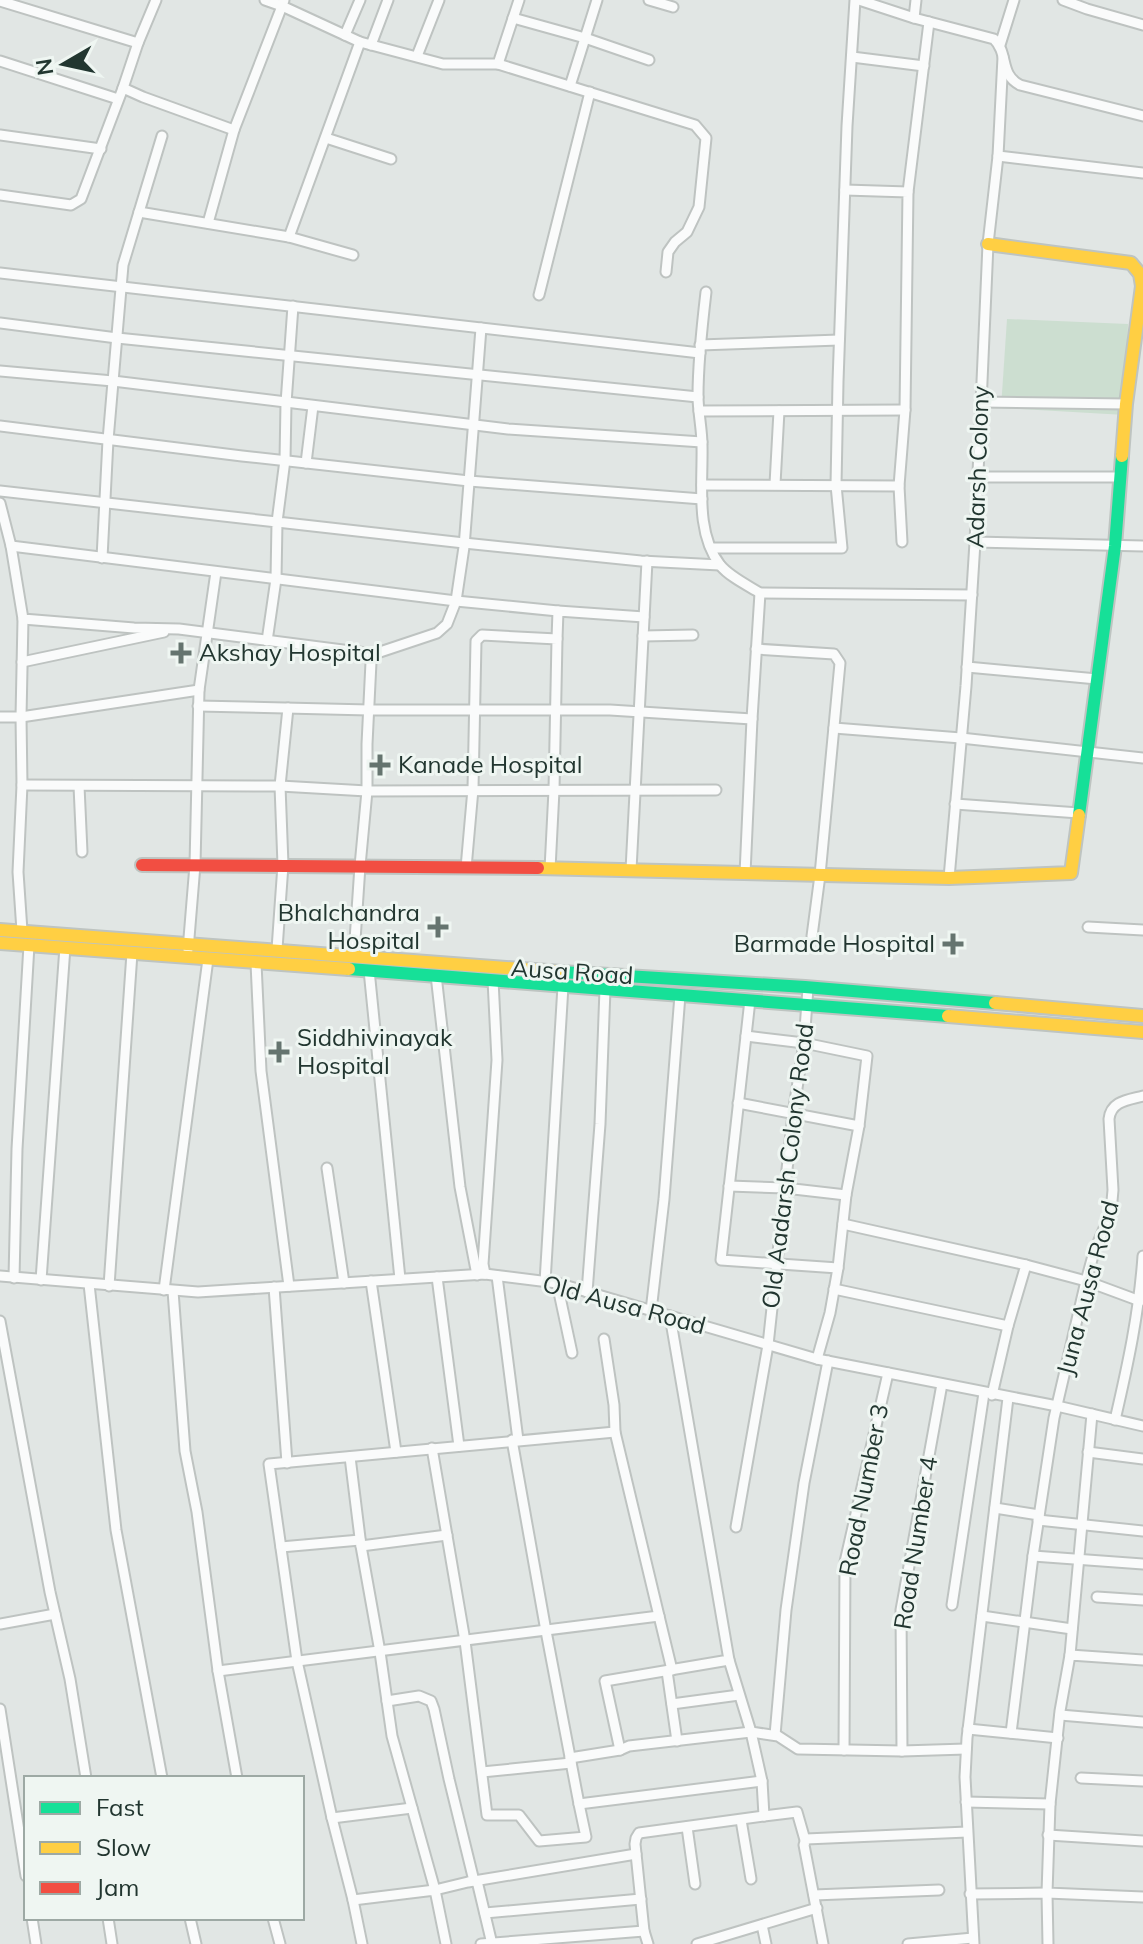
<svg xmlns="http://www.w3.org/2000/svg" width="1143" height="1944" font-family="Mulish,sans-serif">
<rect width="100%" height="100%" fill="#e1e6e4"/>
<!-- green -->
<path fill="#ccded0" d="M1007,319L1128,324L1125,415L1001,408Z"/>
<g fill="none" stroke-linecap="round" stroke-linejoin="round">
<defs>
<g id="street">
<path d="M284,0L282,6L360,42L443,64H498L519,0"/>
<path d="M649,0L673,7"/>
<path d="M859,0L914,18L994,39C1009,54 999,74 1020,85L1143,116"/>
<path d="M1063,0L1087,9L1143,25"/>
<path d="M0,1L138,43"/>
<path d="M513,18L585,38L649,60"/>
<path d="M914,18L916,0"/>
<path d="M345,35L360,0"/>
<path d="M371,45L388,0"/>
<path d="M1000,45L1014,0"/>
<path d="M417,56L439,0"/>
<path d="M852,57L924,66"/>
<path d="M0,61L118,99"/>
<path d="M498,64L695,125L706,138L699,207L687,232L675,242L668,252L666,272"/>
<path d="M570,86L597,0"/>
<path d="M123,88L138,43L156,0"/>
<path d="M0,135L101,149"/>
<path d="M326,138L391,159"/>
<path d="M998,156L1143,173"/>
<path d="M845,190L908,192L905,410L899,486L902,542"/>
<path d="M908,192L929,22"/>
<path d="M0,195L71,205L81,199L123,88L143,97L234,130"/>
<path d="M139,212L289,237L353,255"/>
<path d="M208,223L234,130L282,6L265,0"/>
<path d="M289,237L360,42"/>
<path d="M0,273L700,353"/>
<path d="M706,292C702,326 698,361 698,396C698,412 702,429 702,445C703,484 695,532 720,565C730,577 747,585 760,593L972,595"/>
<path d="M539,295L590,92"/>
<path d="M293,306L286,403L285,460L277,522L464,543L641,561L720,565"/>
<path d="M0,323L117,338L698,397"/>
<path d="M700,345L839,340"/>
<path d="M0,371L113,381L508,429L702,442"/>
<path d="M981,402L1126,404"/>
<path d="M699,411L905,410"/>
<path d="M0,426L242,456L469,481L702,499"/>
<path d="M306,463L313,406"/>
<path d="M978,477H1120"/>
<path d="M775,484L779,411"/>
<path d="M702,485L899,486"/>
<path d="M0,491L277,522L276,579L267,641"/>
<path d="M0,503L11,546L23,619L134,628L179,629L374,654"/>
<path d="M975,542L1143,546"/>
<path d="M11,546L456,601L558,611"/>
<path d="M711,548H842L836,485L838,382L847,126L855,0"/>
<path d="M102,558L108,440L123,265L162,136"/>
<path d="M643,636L693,635"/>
<path d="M557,639L558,611L644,617"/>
<path d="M756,649L834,654L840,663L820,875L812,936"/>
<path d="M22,662L164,632"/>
<path d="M967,667L1097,679"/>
<path d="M198,706L369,710H610L752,719"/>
<path d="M0,717H21L199,690"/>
<path d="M834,728L961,738L1143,758"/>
<path d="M22,785L280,786L367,791L716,790"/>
<path d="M79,786L82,852"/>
<path d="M955,804L1079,813"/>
<path d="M466,868L473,789L476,641L482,635L557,639L554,790L550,869"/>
<path d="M631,870L647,561"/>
<path d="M745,874L752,719L760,593"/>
<path d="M949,878L966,686L975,542L988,244L998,156L1003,57"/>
<path d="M1088,927L1143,930"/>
<path d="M22,931L18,872L22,785L21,717L23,619"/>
<path d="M277,949L283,865L280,786L288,708"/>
<path d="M188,950L195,865L199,690L216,572"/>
<path d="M354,955L360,866L367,791V744L371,662L374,654L437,633L447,624L456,601L464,547L481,328"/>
<path d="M256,963L261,1071L289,1286"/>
<path d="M369,970L400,1279"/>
<path d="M436,975L460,1187L477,1275"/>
<path d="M750,1000L721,1260L838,1268"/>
<path d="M746,1036L804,1043L867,1056L859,1126L846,1195L838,1268L830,1313L817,1359"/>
<path d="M738,1103L859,1126"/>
<path d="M327,1168L344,1283"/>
<path d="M729,1186L785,1188L846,1195"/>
<path d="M1026,1265L1086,1281L1140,1301"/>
<path d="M485,1274L483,1264L497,1060L493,980"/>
<path d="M0,1276L198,1292L485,1274L557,1283L817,1359L1057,1406L1143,1426"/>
<path d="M497,1276L518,1440"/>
<path d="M437,1277L459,1446"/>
<path d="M14,1278L17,1149L29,945"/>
<path d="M41,1280L65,947"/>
<path d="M371,1281L396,1452"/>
<path d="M545,1282L563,986"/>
<path d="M557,1283L572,1353"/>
<path d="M89,1284L116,1530L162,1778"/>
<path d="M109,1286L132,953"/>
<path d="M274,1287L287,1463"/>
<path d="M834,1289L1008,1326L1026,1265L843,1224"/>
<path d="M164,1290L208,959"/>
<path d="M173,1291L185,1451L197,1512L218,1671L659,1616L672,1670"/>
<path d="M587,1292L600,1124L605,989"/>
<path d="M651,1311L664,1199L680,995"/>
<path d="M670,1316L729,1660L605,1681L620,1750L629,1746L751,1732L762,1781L764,1816L797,1812L805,1840"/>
<path d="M0,1321L50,1592L70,1679L86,1778"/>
<path d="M604,1339L614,1405L615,1432L659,1616"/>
<path d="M992,1395L1008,1326"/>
<path d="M1115,1420C1128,1364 1139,1313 1143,1256"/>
<path d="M512,1440L546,1631L579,1804L762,1781"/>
<path d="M432,1448L465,1641L487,1815H519L539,1841L586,1837L579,1804"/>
<path d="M1088,1452L1143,1459"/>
<path d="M350,1457L361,1546L447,1535"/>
<path d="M995,1508L1039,1515"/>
<path d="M1038,1520L1143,1531"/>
<path d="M736,1527L768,1345L793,1114L804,1043L808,988"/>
<path d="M361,1546L380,1652L392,1736L435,1890L468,1882L636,1854"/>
<path d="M281,1547L360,1540"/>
<path d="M1033,1556L1143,1564"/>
<path d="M1097,1597L1143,1600"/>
<path d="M952,1605L984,1393"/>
<path d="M982,1616L1072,1629"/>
<path d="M0,1624L55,1614"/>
<path d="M1070,1655L1092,1414"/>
<path d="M729,1660L751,1732L778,1736L798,1749L902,1751L966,1749"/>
<path d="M218,1671L237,1778"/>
<path d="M667,1671L677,1741"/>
<path d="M387,1701L419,1696L431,1701L434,1709L449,1779L474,1881"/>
<path d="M672,1704L739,1695"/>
<path d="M0,1709L26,1876"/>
<path d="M1060,1715L1143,1722"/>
<path d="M968,1729L1058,1738"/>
<path d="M1011,1733L1033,1556L1054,1418L1086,1281L1094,1252L1111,1212L1113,1190L1109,1119C1111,1101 1128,1100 1143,1096"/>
<path d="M775,1735L786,1610L804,1483L828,1361"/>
<path d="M844,1750L845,1562L888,1373"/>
<path d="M902,1751L901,1610L942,1384"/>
<path d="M570,1758L620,1750"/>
<path d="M482,1772L571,1763"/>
<path d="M1081,1778L1143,1781"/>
<path d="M966,1802L1050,1804L1060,1711L1070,1655L1143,1660"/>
<path d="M1050,1804L1047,1893L1143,1897"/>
<path d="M412,1808L332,1818L297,1661L269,1464L615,1432"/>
<path d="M332,1818L353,1900L362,1944"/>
<path d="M741,1820L751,1879"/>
<path d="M687,1827L695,1884"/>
<path d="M1048,1835L1143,1841"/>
<path d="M477,1881L492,1944"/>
<path d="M970,1894L1047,1893L1048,1944"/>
<path d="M814,1895L939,1890"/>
<path d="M353,1900L435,1890L446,1944"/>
<path d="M485,1913L641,1899"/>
<path d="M32,1918L36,1944"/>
<path d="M108,1918L112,1944"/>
<path d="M190,1918L196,1944"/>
<path d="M273,1918L280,1944"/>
<path d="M762,1925L766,1944"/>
<path d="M481,1944L644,1931"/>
<path d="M648,1944L644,1931L635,1844L636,1838L639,1833L764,1816"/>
<path d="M697,1944L817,1908"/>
<path d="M823,1944L804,1845L806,1839L967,1832"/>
<path d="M908,1944L973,1938"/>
<path d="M974,1944L965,1777L967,1738L1008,1398"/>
</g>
<g id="fast">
<path d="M1079,815L1115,546L1122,456"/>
<path d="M349,969L948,1016"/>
<path d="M561,972L805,987L995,1003"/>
</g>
<g id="slow">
<path d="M988,244L1131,263L1140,274L1142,286L1126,404L1122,456"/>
<path d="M538,868L949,878L1071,873L1079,815"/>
<path d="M0,930L561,972"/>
<path d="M0,943L349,969"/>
<path d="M995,1003L1143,1016"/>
<path d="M948,1016L1143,1032"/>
</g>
<path id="jam" d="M142,865L538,868"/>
</defs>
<!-- street casing -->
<use href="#street" stroke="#bec3c1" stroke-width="13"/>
<!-- fast casing -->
<use href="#fast" stroke="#bec4c1" stroke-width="16"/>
<!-- slow casing -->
<use href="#slow" stroke="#bec4c1" stroke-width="16"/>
<!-- jam casing -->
<use href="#jam" stroke="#bec4c1" stroke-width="16"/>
<!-- street -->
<use href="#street" stroke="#fafbfb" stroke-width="9"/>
<!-- fast -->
<use href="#fast" stroke="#16e098" stroke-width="12"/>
<!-- slow -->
<use href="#slow" stroke="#ffcf43" stroke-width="12"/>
<!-- jam -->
<use href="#jam" stroke="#f24e42" stroke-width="12"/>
</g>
<!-- markers -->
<g fill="#65746f" stroke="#eff6f2" stroke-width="3">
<path d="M177 641h8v8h8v8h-8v8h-8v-8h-8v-8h8z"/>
<path d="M376 753h8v8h8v8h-8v8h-8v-8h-8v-8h8z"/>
<path d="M434 915h8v8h8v8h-8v8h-8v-8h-8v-8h8z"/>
<path d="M949 932h8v8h8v8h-8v8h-8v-8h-8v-8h8z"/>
<path d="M275 1040h8v8h8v8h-8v8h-8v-8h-8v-8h8z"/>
</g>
<g text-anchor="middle" stroke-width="6" stroke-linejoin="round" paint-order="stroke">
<!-- street labels -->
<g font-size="24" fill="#223630" stroke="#eff6f2">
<text transform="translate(978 467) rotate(-88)" y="8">Adarsh Colony</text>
<text transform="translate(572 972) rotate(4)" y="8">Ausa Road</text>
<text transform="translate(788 1166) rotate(-83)" y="8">Old Aadarsh Colony Road</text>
<text transform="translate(1088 1288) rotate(-75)" y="8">Juna Ausa Road</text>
<text transform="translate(624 1305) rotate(15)" y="8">Old Ausa Road</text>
<text transform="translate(864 1490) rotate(-79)" y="8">Road Number 3</text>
<text transform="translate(916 1543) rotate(-81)" y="8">Road Number 4</text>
</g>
<!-- poi labels -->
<g font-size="24" fill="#223630" stroke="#eff6f2" text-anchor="start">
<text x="199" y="661">Akshay Hospital</text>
<text x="398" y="773">Kanade Hospital</text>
<text x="420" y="921" text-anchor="end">Bhalchandra<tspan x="420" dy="28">Hospital</tspan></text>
<text x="935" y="952" text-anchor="end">Barmade Hospital</text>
<text x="297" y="1046">Siddhivinayak<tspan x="297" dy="28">Hospital</tspan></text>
</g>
</g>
<!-- legend -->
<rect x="24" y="1776" width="280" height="144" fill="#eff6f2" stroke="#9da9a4" stroke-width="2"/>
<rect x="40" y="1802" width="40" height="12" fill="#16e098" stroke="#9da9a4" stroke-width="2"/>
<text x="96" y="1816" font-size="24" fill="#223630">Fast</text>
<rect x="40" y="1842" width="40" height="12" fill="#ffcf43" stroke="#9da9a4" stroke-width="2"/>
<text x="96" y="1856" font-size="24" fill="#223630">Slow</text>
<rect x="40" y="1882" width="40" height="12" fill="#f24e42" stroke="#9da9a4" stroke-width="2"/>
<text x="96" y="1896" font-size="24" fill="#223630">Jam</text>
<!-- north arrow -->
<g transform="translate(64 64) rotate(261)" stroke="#eff6f2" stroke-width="6" paint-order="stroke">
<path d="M0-6L14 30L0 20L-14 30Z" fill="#223630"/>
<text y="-12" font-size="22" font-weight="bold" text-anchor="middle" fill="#223630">N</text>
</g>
</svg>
